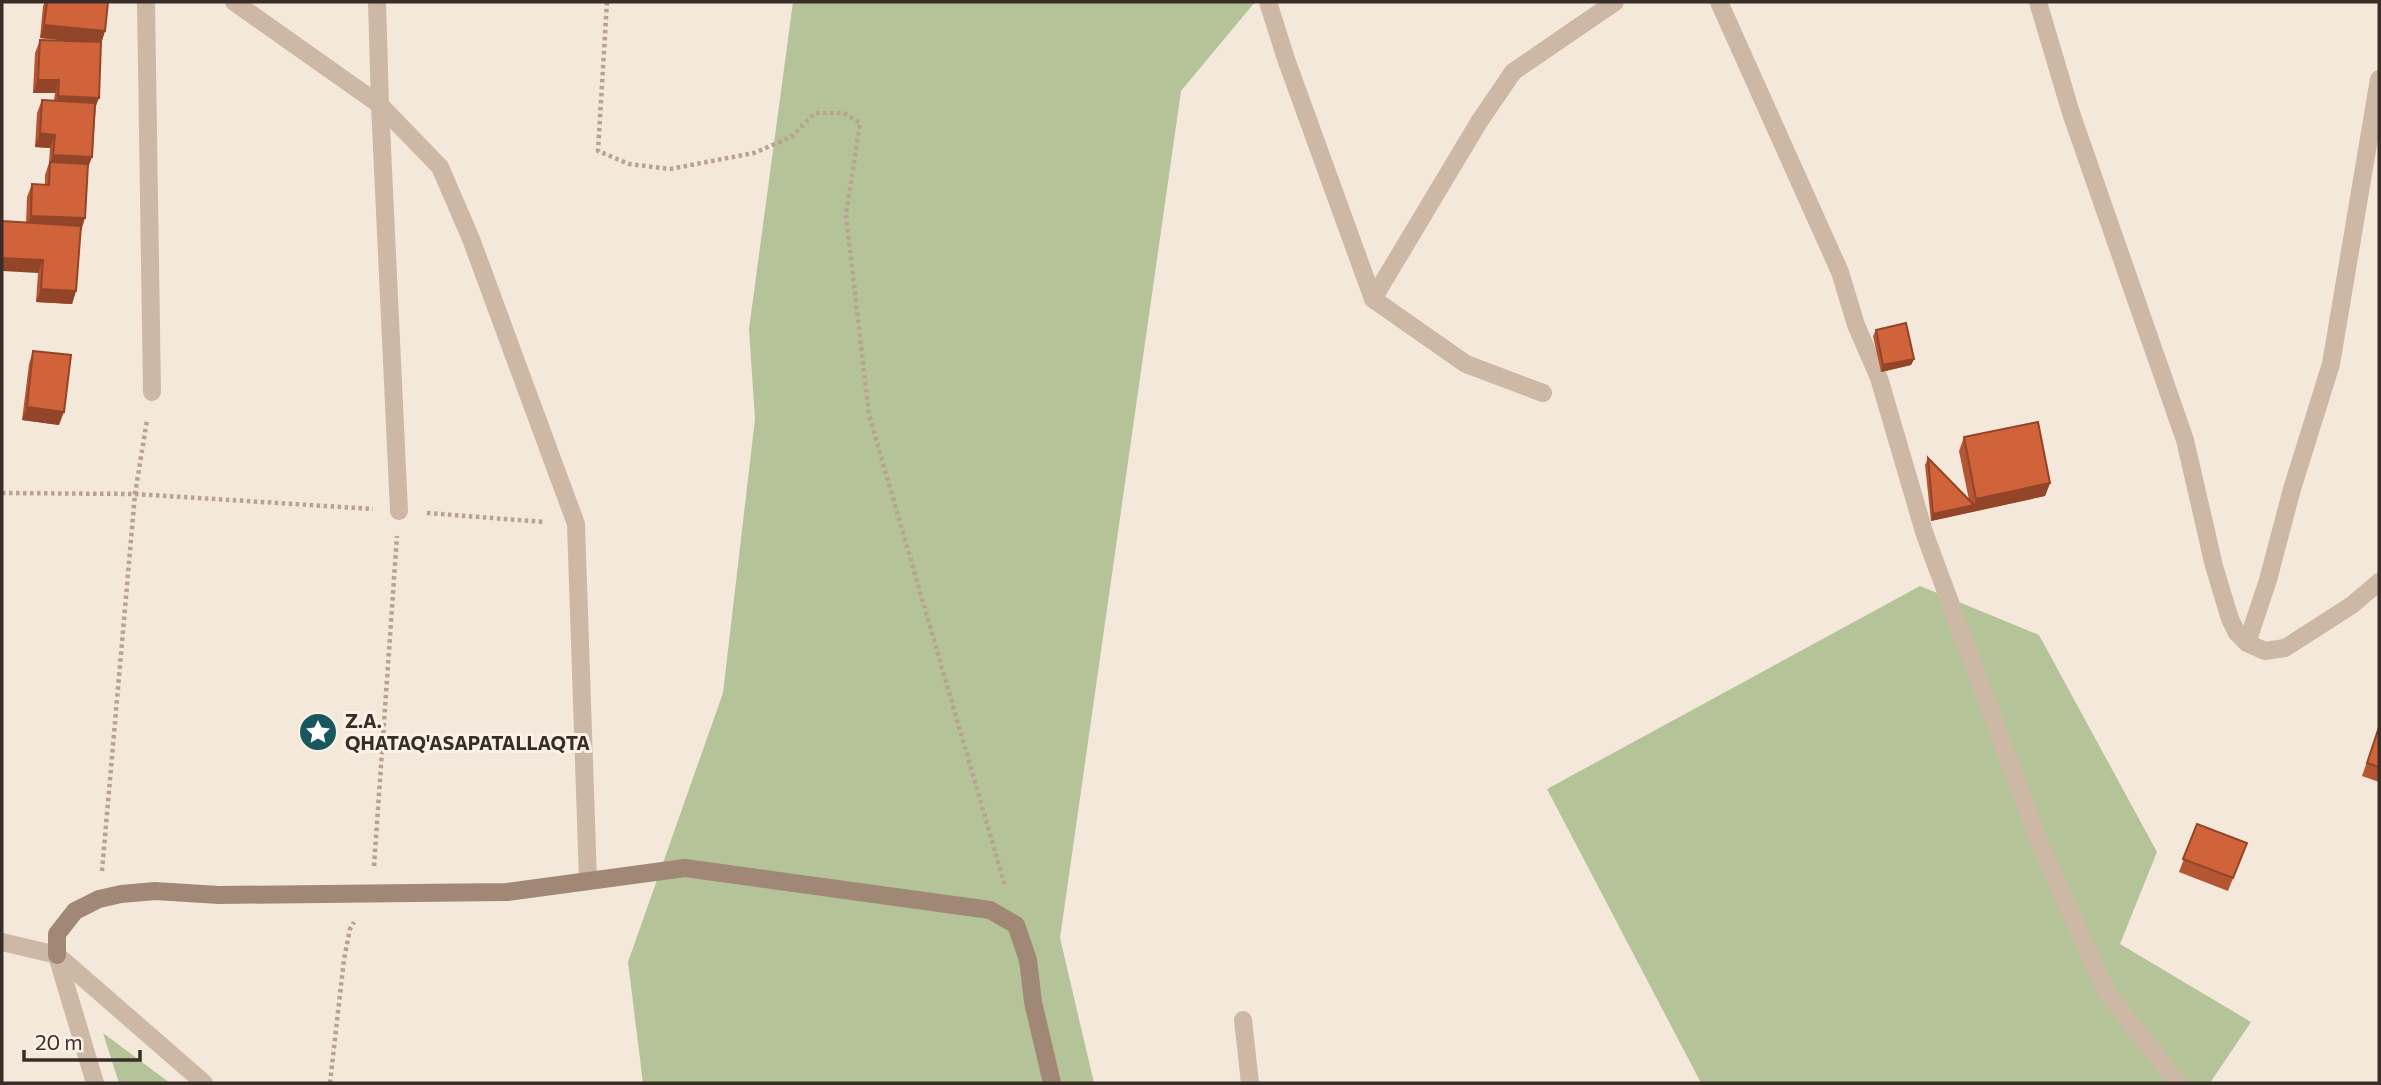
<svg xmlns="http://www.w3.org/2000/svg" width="2381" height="1085" font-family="Commissioner,sans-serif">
<rect width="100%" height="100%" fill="#f4e8da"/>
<!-- green -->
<g fill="#b4c498">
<path d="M793,2H1255L1181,91L1060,938L1094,1083H643L628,962L723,693L755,419L749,329Z"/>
<path d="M1920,586L2039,635L2157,852L2120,944L2251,1022L2210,1083H1701L1547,789Z"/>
<path d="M103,1033L170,1083H119Z"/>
</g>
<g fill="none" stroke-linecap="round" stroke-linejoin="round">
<!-- path -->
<g stroke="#b9a28f" stroke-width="4.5" stroke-dasharray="3.5 3.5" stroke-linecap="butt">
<path d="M607,2L598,151L629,164L670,169L754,153L791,137L815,113H844L860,123L846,215L869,415L1005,886"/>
<path d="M2,493L135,494L373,509"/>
<path d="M427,513L544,522"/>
<path d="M374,866L397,536"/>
<path d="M102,871L135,494L147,420"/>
<path d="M330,1083L344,959L350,929L354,922"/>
</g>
<!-- street -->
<g stroke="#cdb8a5" stroke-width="18">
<path d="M146,2L152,392"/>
<path d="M234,2L380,105L440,167L471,239L576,524L588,881"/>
<path d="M377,2L380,105L399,511"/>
<path d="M1268,2L1286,59L1373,299L1466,364L1543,393"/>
<path d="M1719,2L1840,272L1856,325L1879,378L1925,535L2041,847L2107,993L2178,1083"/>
<path d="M2038,2L2071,113L2185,440L2214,566L2230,619L2237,633L2247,643L2265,651L2285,648L2352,605L2379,582"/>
<path d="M1373,299L1479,122L1513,72L1615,2"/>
<path d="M2247,643L2268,580L2292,489L2331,364L2379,79"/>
<path d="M2,942L57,955L204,1083"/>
<path d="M57,956L95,1083"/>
<path d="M1243,1020L1250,1083"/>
</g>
<!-- secondary -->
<path stroke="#a18776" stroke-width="18" d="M57,955V934L75,911L99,899L121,894L155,891L219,895L507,892L685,868L990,910L1016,925L1028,960L1033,1002L1052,1083"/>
</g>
<!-- wall -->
<g fill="#b45533">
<path d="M45,2H108L105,31L101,43L92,157L88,167L80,231L76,291L72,304L36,302L38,273L26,223L27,197L32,184L45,185V175L49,163L50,148L35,147L37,113L42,100H54L55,93H33L35,53L40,40L70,41L40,38L43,6Z"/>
<path d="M1876,330L1914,359L1911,365L1881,372L1873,336Z"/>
<path d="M33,351L59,425L22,420L29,364Z"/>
<path d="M1964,437L2050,483L2045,496L1931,521L1925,465L1928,458L1969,500L1959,451Z"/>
<path d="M2379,727V782L2362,776Z"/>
<path d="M2197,824L2247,843L2228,891L2179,872Z"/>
</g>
<!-- shaded-wall -->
<g fill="#924529">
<path d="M44,25L105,31L101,44L40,38Z"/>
<path d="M38,80H59L55,93H33Z"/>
<path d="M58,96L99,98L94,111L54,109Z"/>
<path d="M40,133L55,135L50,148L35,147Z"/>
<path d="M53,155L92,157L87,170L49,168Z"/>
<path d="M31,216L85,218L81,231L26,229Z"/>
<path d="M2,258L43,260L38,273L2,271Z"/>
<path d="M41,289L76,291L72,304L36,302Z"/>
<path d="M1914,359L1911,365L1881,372L1883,365Z"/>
<path d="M27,407L64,412L59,425L22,420Z"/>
<path d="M2050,483L2045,496L1931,521L1933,514L1974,505L1976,499Z"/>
</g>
<!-- building -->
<g fill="#d1633b" stroke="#924529" stroke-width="2">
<path d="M47,2H108L105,31L44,25Z"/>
<path d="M40,40L101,42L99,98L58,96L59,80H38Z"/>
<path d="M42,100L95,103L92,157L53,155L55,135L40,133Z"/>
<path d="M50,162L88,164L85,218L31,216L32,184L49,185Z"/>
<path d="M2,221L81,226L76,291L41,289L43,260L2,258Z"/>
<path d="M1906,323L1914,359L1883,365L1876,330Z"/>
<path d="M33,351L71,355L64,412L27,407Z"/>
<path d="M2038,422L2050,483L1976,499L1964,437Z"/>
<path d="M1928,458L1974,505L1933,514Z"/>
<path d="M2379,727V767L2367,763Z"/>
<path d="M2197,824L2247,843L2233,878L2183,859Z"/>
</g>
<!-- icons -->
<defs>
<symbol id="sight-disc" viewBox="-11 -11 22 22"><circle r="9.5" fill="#18575d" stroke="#fbf2e7"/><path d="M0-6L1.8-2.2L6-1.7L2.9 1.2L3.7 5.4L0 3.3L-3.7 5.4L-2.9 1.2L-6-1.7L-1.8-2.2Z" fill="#fff"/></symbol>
</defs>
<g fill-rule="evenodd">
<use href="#sight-disc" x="296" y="710" width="44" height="44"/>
</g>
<g text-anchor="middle" stroke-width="6" stroke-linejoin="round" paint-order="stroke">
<!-- poi labels -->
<g font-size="19" font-weight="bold" fill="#382d27" stroke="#fbf2e7" text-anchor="start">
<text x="345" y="728">Z.A.<tspan x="345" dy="22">QHATAQ'ASAPATALLAQTA</tspan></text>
</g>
</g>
<!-- border -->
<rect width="2381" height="1085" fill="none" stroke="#382d27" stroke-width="7"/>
<!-- scale -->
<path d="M24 1050v10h116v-10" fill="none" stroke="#382d27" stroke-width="3.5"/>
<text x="35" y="1050" font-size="21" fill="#382d27" stroke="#fbf2e7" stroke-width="5" paint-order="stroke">20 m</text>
</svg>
